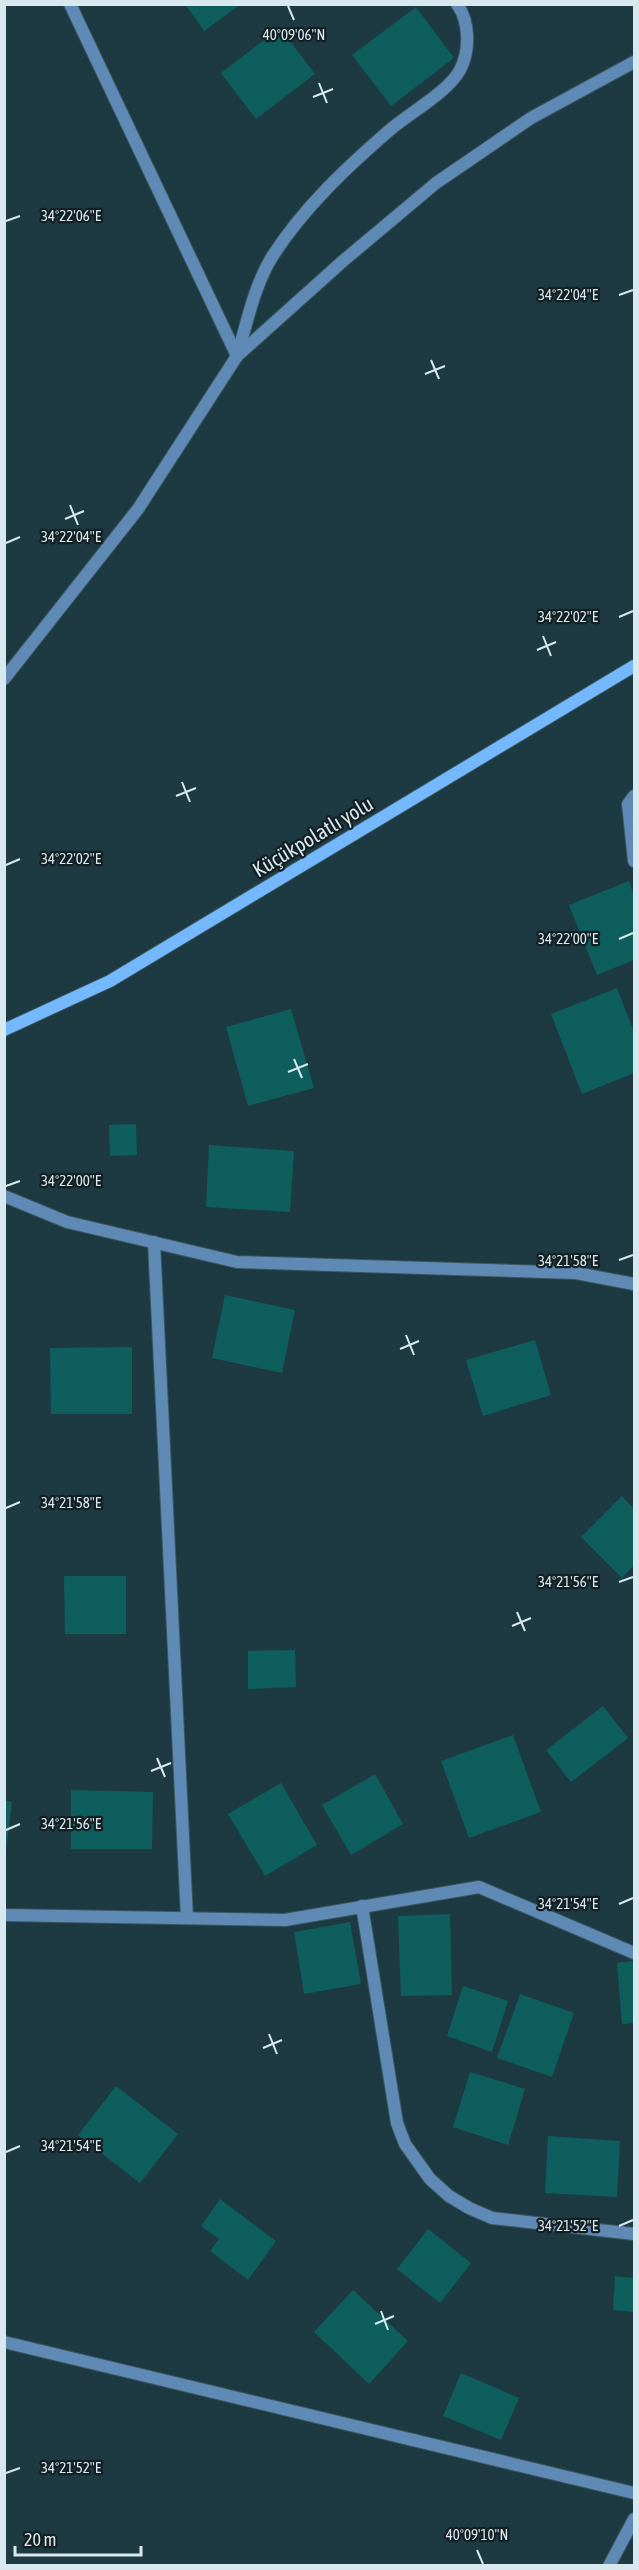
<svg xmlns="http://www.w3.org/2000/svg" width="639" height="2570" font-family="'Asap Condensed',sans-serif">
<rect width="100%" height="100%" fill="#1d3a43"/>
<!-- building -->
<g fill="#0d5e5d">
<path d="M185,4H241L204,31Z"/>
<path d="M416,7L454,58L391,106L352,55Z"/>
<path d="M280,28L315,74L256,119L221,73Z"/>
<path d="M629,881L634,896V960L597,975L569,905Z"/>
<path d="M617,988L634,1032V1073L582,1094L551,1014Z"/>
<path d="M291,1009L314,1088L248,1106L226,1027Z"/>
<path d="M136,1124L137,1155L110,1156L109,1125Z"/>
<path d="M209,1145L294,1151L290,1212L206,1207Z"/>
<path d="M225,1295L295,1310L282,1373L212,1358Z"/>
<path d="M535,1340L551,1395L483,1416L466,1360Z"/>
<path d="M132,1347V1414H51L50,1348Z"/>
<path d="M622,1496L634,1509V1565L622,1578L581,1537Z"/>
<path d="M64,1576H126V1634H65Z"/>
<path d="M295,1650L296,1687L248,1689V1651Z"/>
<path d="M603,1706L628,1738L571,1782L546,1750Z"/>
<path d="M513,1735L541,1812L469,1838L441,1761Z"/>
<path d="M375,1774L403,1824L351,1855L322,1805Z"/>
<path d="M281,1783L317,1845L265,1876L228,1814Z"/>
<path d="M71,1790L153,1792L152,1849H71Z"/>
<path d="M4,1800L12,1802L6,1852H4Z"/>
<path d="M450,1914L452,1995L401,1996L398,1916Z"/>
<path d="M350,1922L361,1984L304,1994L294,1932Z"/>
<path d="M634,1961V2023L622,2024L617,1963Z"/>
<path d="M463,1986L508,2001L492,2052L447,2036Z"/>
<path d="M520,1994L574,2013L552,2077L497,2058Z"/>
<path d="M470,2072L525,2089L508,2145L453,2127Z"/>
<path d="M116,2086L178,2134L140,2183L78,2135Z"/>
<path d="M548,2136L620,2141L617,2197L545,2193Z"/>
<path d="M220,2199L276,2241L248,2280L210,2251L219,2239L201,2226Z"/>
<path d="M428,2229L471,2263L440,2303L397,2269Z"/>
<path d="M615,2276L634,2278V2312L613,2310Z"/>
<path d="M353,2290L408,2341L369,2384L314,2332Z"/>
<path d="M461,2373L519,2398L501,2440L443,2416Z"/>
</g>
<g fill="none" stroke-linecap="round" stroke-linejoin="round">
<defs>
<path id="lane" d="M237,356C247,323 254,286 272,257C303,208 348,166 391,129C411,112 448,92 460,70C470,51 470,22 457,4"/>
<g id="street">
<path d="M70,4L237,356"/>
<path d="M4,679L138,509L237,356L343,261L436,183L531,118L634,62"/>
<path d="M634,796L628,804L634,861"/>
<path d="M4,1196L67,1222L237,1262L576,1273L634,1284"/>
<path d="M154,1242L187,1918"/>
<path d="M362,1906L397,2123L405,2144L430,2179L449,2196L469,2208L492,2218L634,2234"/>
<path d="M4,1915L285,1920L479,1887L634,1953"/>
<path d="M4,2342L634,2493"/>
<path d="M609,2566L634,2519"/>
</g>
<path id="secondary" d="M4,1030L110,981L634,666"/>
</defs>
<!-- lane casing -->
<use href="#lane" stroke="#3b565e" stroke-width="14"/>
<!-- street casing -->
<use href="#street" stroke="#3b565e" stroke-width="14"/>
<!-- secondary casing -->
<use href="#secondary" stroke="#3b565e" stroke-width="14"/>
<!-- lane -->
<use href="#lane" stroke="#5f8ab5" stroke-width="12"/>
<!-- street -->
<use href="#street" stroke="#5f8ab5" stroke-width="12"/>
<!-- secondary -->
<use href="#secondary" stroke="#74b9fd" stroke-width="12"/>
</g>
<!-- ticks -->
<path fill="none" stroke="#d7e8ee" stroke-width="2" d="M288,6L294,20M319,83L327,103M313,97L333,89M6,221L20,216M619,295L633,290M431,360L439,379M425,374L445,366M70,505L78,525M65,519L84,511M6,543L20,537M619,617L633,611M543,636L551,656M537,650L556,642M182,782L190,802M176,796L196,788M6,865L20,859M619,939L633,933M294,1059L302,1078M288,1072L308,1064M6,1186L20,1181M619,1260L633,1255M406,1335L414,1355M400,1349L419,1341M6,1508L20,1502M619,1582L633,1577M517,1612L525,1631M512,1626L531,1618M157,1758L165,1777M151,1771L171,1763M6,1830L20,1824M619,1904L633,1898M269,2034L277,2054M263,2048L282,2040M6,2152L20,2146M619,2226L633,2220M381,2311L388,2330M375,2324L394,2316M6,2473L20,2468M477,2550L483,2564"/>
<g text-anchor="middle" stroke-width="4.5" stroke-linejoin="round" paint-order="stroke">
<!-- street labels -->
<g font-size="21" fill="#d7e8ee" stroke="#131f23">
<text transform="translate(313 837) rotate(-31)" y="7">Küçükpolatlı yolu</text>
</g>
</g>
<g font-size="15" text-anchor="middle" fill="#d7e8ee" stroke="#131f23" stroke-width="4.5" stroke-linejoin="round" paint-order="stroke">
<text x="294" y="40">40°09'06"N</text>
<text x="71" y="221">34°22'06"E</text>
<text x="568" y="300">34°22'04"E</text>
<text x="71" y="542">34°22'04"E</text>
<text x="568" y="622">34°22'02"E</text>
<text x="71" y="864">34°22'02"E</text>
<text x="568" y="944">34°22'00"E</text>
<text x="71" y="1186">34°22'00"E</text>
<text x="568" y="1266">34°21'58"E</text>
<text x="71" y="1508">34°21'58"E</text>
<text x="568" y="1587">34°21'56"E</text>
<text x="71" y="1829">34°21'56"E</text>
<text x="568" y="1909">34°21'54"E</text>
<text x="71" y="2151">34°21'54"E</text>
<text x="568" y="2231">34°21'52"E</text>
<text x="71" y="2473">34°21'52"E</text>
<text x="477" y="2540">40°09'10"N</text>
</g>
<!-- border -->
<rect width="639" height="2570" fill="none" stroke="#d7e8ee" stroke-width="12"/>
<!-- scale -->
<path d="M15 2546v9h126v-9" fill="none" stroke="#d7e8ee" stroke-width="3"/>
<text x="24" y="2546" font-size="18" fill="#d7e8ee" stroke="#131f23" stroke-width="4.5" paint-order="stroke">20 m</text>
</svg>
